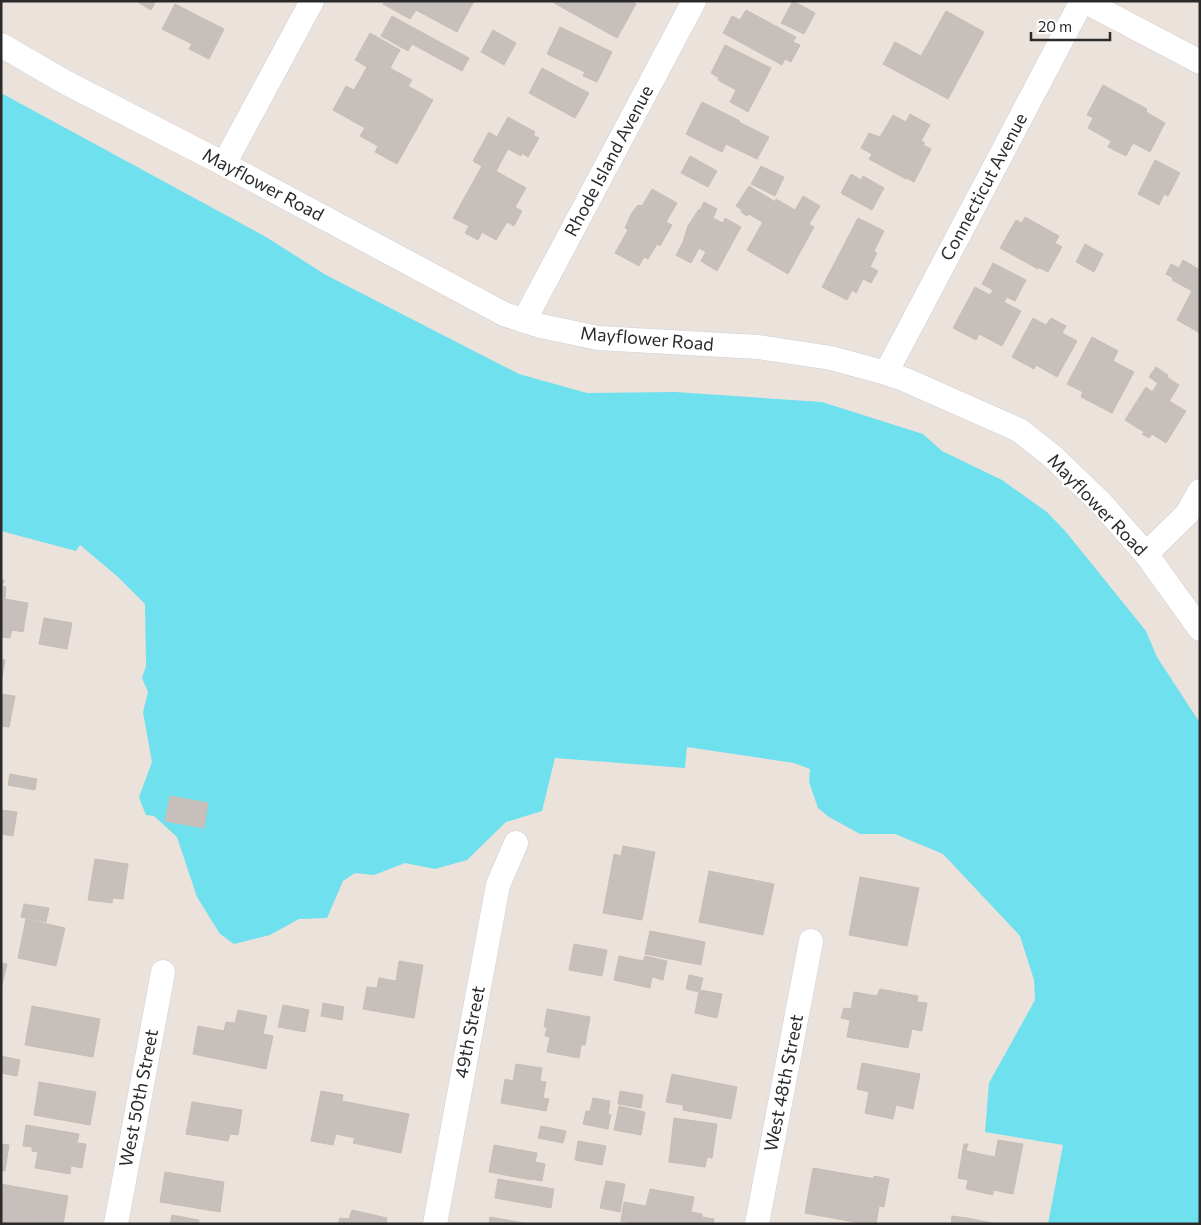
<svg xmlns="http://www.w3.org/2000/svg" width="1201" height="1225" font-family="Commissioner,sans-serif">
<rect width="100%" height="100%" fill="#ece2dc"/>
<!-- water -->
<path fill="#6fe0ed" d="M1,93L266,237L326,275L519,374L587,393L675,392L822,402L923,434L942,451L1002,480L1047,512L1066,532L1146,631L1157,657L1200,723V1224H1048L1063,1145L985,1132L989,1083L1035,1000L1034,980L1020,936L943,854L895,834H860L829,817L818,808L809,782L810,769L794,763L687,747L685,768L555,758L542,811L506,822L467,860L435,869L405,863L374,875L355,873L343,881L327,918L299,919L270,935L234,944L220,934L197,897L177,837L154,816L146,815L141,803L139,797L152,762L143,712L148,692L142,678L146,666L145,604L118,577L80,545L76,551L1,531Z"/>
<!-- building -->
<g fill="#c7bfbb" stroke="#c7beb5">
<path d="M136,1H156L151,10Z"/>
<path d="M385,1H474L457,32L416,10L410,19L383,4Z"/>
<path d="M555,1H631L636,4L617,38L554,3Z"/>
<path d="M793,1L815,13L804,34L781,23Z"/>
<path d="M175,4L224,29L209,59L189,49L192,44L162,29Z"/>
<path d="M746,10L796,37L793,42L800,45L791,62L785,59L782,65L723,33L732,16L740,20Z"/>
<path d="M946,11L984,32L948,99L883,64L895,42L921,56Z"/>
<path d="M392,16L469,58L462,71L412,44L408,51L381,36Z"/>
<path d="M560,27L612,52L597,82L583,76L585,72L547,54Z"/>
<path d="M493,30L516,43L504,65L481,52Z"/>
<path d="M370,33L400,50L390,68L412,80L408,86L433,100L397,164L375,152L378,146L360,136L365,128L333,110L346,86L354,90L367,67L355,60Z"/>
<path d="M725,45L771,68L748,112L730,102L736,90L718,80L719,78L711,73Z"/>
<path d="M542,68L589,93L575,118L529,93Z"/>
<path d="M1103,85L1147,109L1146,112L1165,123L1150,152L1133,143L1126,156L1108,147L1111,141L1088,128L1093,118L1087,115Z"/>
<path d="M702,102L740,121L739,122L769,137L757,159L726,144L722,152L686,134Z"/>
<path d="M910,114L930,125L921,141L925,143L923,145L931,149L914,182L906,178V179L869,159L872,154L861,148L869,133L880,137L893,115L906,122Z"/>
<path d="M508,117L535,132L533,135L539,138L528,157L522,153L521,156L508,149L496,171L526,188L515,207L522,211L514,226L507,222L496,240L482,232L478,240L465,233L469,226L453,218L482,166L473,161L489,132L497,137Z"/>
<path d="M690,156L717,171L708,187L681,173Z"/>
<path d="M1155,160L1180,173L1168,196L1164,194L1159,205L1138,194Z"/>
<path d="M761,166L784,177L775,196L751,184Z"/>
<path d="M851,174L861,180L863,176L884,188L872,210L841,193Z"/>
<path d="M749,186L774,201L762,222L749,214L747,216L741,212L742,210L736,206Z"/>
<path d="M652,189L677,203L666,222L672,225L660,246L657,244L648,259L644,257L639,266L615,253L628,230L625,228L631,214L638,205L642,206Z"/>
<path d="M803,196L820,206L809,224L814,227L788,274L747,250L776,199L795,210Z"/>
<path d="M704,202L717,209L713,218L723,223L725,218L741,227L717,271L701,261L706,252L699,248L691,263L676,255L683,242L688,226L699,209L700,210Z"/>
<path d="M1025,217L1059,236L1055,243L1062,247L1048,272L1038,267V269L1000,248L1016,220L1022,223Z"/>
<path d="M858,218L884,231L874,251L877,253L870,267L878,271L871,283L863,279L856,293L852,290L847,300L822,287Z"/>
<path d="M1085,244L1103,254L1094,272L1076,262Z"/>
<path d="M1183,260L1200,270V333L1177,320L1192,291L1172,280L1173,278L1166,274L1171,264L1179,268Z"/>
<path d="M993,263L1026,280L1015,301L1007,297L1004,302L1021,311L1002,346L979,334L976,340L953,328L975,287L990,295L993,290L982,284Z"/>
<path d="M1033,318L1046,325L1051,318L1066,326L1062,333L1077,341L1057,377L1036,365L1034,369L1012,357Z"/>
<path d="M1092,337L1118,351L1113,361L1134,372L1112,413L1081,397L1083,392L1067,384Z"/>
<path d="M1156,367L1168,375L1167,377L1179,385L1169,401L1186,411L1166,443L1152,434L1149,438L1142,434L1144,432L1125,420L1146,387L1152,392L1158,383L1149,377Z"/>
<path d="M1,580H4L2,586L6,587L5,599L28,603L23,632L12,630L10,638L1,637Z"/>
<path d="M44,618L72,623L67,649L39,644Z"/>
<path d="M1,659L5,660L1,683Z"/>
<path d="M1,694L15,696L9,727L1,726Z"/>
<path d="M10,774L37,779L35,790L8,785Z"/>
<path d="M170,796L208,803L204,828L165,821Z"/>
<path d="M1,810L17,812L13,836L1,834Z"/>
<path d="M623,846L655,852L642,920L603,913L614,854L621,856Z"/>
<path d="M95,859L128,864L123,899L113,898L112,903L88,900Z"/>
<path d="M709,871L774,884L763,935L699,922Z"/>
<path d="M860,877L919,888L907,946L849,935Z"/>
<path d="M24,904L49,908L46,922L21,917Z"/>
<path d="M26,919L65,928L56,966L18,958Z"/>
<path d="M650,931L705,942L701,965L645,954Z"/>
<path d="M574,944L607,950L602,976L569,970Z"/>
<path d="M619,956L643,961L645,956L667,961L663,980L652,977L650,988L614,980Z"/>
<path d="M399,961L423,965L414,1018L363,1009L367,987L377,988L379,978L396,981Z"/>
<path d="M1,963L7,964L2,985L1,984Z"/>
<path d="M689,975L703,978L700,990L722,994L717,1018L695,1013L699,992L686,989Z"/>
<path d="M880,989L918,996L917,1002L927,1003L922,1031L912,1029L908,1048L847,1037L850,1020L841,1018L844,1008L851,1009L854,992L877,996Z"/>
<path d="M323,1003L344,1007L342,1020L321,1016Z"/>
<path d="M283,1005L309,1010L305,1032L278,1027Z"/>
<path d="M32,1006L100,1019L93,1057L25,1045Z"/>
<path d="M547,1009L590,1017L585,1045H581L579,1058L547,1052L550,1037L545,1036L547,1027H544Z"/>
<path d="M238,1010L267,1016L263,1034L273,1036L266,1069L193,1054L198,1026L224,1031L226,1022L235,1023Z"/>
<path d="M1,1056L20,1060L17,1076L1,1073Z"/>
<path d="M862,1063L920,1074L913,1109L896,1105L893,1119L865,1113L869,1092L857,1089Z"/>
<path d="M516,1064L542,1068L540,1081L546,1082L543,1098L549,1099L546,1111L501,1103L505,1079L513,1081Z"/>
<path d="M672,1074L737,1087L731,1119L683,1110V1105L666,1102Z"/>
<path d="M39,1082L96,1092L90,1125L34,1115Z"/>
<path d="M321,1091L343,1095L342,1101L409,1114L401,1153L353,1143L355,1138L336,1134L333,1145L311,1141Z"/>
<path d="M620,1091L643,1095L641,1108L618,1104Z"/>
<path d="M593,1098L610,1101L608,1114L611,1115L608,1129L583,1124L586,1111H590Z"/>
<path d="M192,1102L242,1110L238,1135L230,1134L228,1141L186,1134Z"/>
<path d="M619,1106L645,1112L641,1135L614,1130Z"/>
<path d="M674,1118L717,1124L712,1158L707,1157L705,1167L669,1162Z"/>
<path d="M26,1125L79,1134L77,1143L86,1144L82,1168L71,1166L70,1174L35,1168L38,1152L32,1151V1147L23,1146Z"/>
<path d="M541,1126L566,1131L563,1143L538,1138Z"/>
<path d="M998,1140L1023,1144L1013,1194L993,1190V1195L966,1189L968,1180L958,1178L964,1144H968L966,1151L995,1157Z"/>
<path d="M578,1141L606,1146L602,1165L575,1160Z"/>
<path d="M1,1144L9,1145L5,1171L1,1170Z"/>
<path d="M494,1145L537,1153L535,1162L545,1164L542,1181L532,1179L531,1180L489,1172Z"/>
<path d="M813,1168L870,1178L874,1179V1176L889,1179L884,1207L879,1206L876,1224H865L805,1213Z"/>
<path d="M165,1172L224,1182L220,1212L160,1202Z"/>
<path d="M498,1179L554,1189L551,1208L495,1198Z"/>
<path d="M606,1181L625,1184L620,1212L600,1208Z"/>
<path d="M1,1184L68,1196L63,1224L1,1223Z"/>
<path d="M650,1189L694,1197L691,1212L702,1214V1217L714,1219L713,1224H637L621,1221L624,1202L646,1206Z"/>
<path d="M352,1210L387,1218L386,1224H338L340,1218L349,1219Z"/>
<path d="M172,1215L199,1220V1224H170Z"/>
<path d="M952,1216L967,1218L998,1224H951Z"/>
<path d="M490,1217L530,1224H489Z"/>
</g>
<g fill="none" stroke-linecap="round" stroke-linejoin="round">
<defs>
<g id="street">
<path d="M1084,1L1200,62"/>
<path d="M1,45L63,81L224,164L504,314L541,326L598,338L758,347L831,358L886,373L906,380L1019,430L1052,456L1101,503L1146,554L1200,629"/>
<path d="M224,164L312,1"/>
<path d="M524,321L694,1"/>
<path d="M886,373L1082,1"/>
<path d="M1146,554L1187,514L1200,491"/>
<path d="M116,1224L163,972"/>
<path d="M435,1224L498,885L516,843"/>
<path d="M757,1224L811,941"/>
</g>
</defs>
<!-- street casing -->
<use href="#street" stroke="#cad0db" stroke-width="25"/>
<!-- street -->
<use href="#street" stroke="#fff" stroke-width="24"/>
</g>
<g text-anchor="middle" stroke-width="4" stroke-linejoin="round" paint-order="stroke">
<!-- street labels -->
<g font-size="18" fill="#2a2a2a" stroke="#fff">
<text transform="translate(609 161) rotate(-62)" y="6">Rhode Island Avenue</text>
<text transform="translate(263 185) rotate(28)" y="6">Mayflower Road</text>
<text transform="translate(984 187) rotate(-62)" y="6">Connecticut Avenue</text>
<text transform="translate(647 339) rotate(5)" y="6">Mayflower Road</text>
<text transform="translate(1097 505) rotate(46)" y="6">Mayflower Road</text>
<text transform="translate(470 1032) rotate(-79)" y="6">49th Street</text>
<text transform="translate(784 1083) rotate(-79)" y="6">West 48th Street</text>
<text transform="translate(139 1098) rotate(-79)" y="6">West 50th Street</text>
</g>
</g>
<!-- border -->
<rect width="1201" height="1225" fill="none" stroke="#2a2a2a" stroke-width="5"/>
<!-- scale -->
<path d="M1031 32v8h79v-8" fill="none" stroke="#2a2a2a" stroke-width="2.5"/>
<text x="1038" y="32" font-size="15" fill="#2a2a2a" stroke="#ffffff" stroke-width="4" paint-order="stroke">20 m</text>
</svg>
